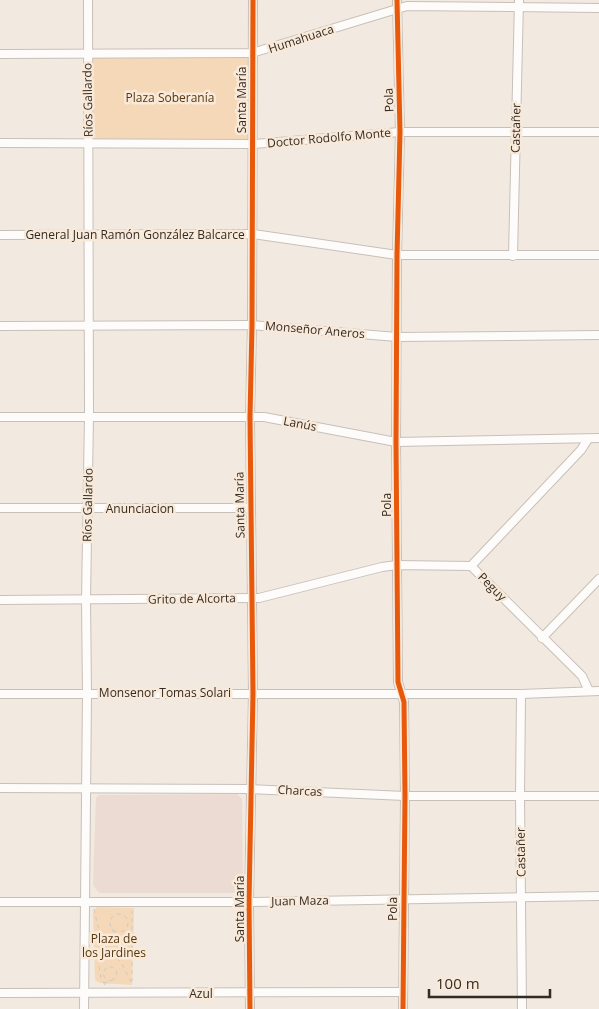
<svg xmlns="http://www.w3.org/2000/svg" width="599" height="1009" font-family="'Open Sans',sans-serif">
<rect width="100%" height="100%" fill="#f2e9e0"/>
<!-- industrial -->
<path fill="#ecdbd2" d="M237,794L242,799L243,888L240,893H99L93,885L96,798L99,795Z"/>
<!-- green -->
<g fill="#f5d8b7">
<path d="M88,53H252L253,144L89,143Z"/>
<path d="M97,907L134,908L132,985L100,983L95,980L93,913Z"/>
</g>
<g fill="none" stroke-linecap="round" stroke-linejoin="round">
<defs>
<g id="minor">
<path d="M397,0L400,132L397,255L396,442L398,682L404,702L405,796L403,1009"/>
<path d="M0,54L252,53L407,6L599,8"/>
<path d="M0,143L253,144L400,132H599"/>
<path d="M0,235L253,234L397,255H599"/>
<path d="M513,256L519,0"/>
<path d="M0,326L252,325L397,337L599,335"/>
<path d="M0,417H264L396,442L599,438"/>
<path d="M0,508H250"/>
<path d="M471,566L582,676L589,691"/>
<path d="M471,566L581,450L588,439"/>
<path d="M0,600L259,598L382,567L397,565L471,566"/>
<path d="M542,638L599,579"/>
<path d="M0,694H521L599,691"/>
<path d="M521,694L520,796L522,1009"/>
<path d="M0,788L250,789L405,796H599"/>
<path d="M0,902H249L599,896"/>
<path d="M0,993L403,992"/>
<path d="M84,1009L87,694L86,600L89,416L88,0"/>
<path d="M250,1009L249,902L253,693L250,417L252,325L253,0"/>
</g>
</defs>
<!-- minor casing -->
<use href="#minor" stroke="#c7c0b9" stroke-width="10"/>
<!-- path -->
<g stroke="#cdcac6" stroke-width="1" stroke-dasharray="4 4" stroke-linecap="butt">
<path d="M94,909L98,927L105,946L121,962L132,984"/>
<circle cx="119" cy="923" r="9"/>
<path d="M112,929L117,938L126,944"/>
<path d="M132,938V981"/>
<path d="M124,947L131,961"/>
<path d="M104,983C113,982 122,975 113,967H107L103,973L104,977L110,981L115,979"/>
<path d="M105,985L101,978L99,966L105,957L130,941L132,937V911"/>
</g>
<!-- minor -->
<use href="#minor" stroke="#fdfcfa" stroke-width="8"/>
<defs>
<g id="cycleway">
<path d="M397,0L400,132L397,255L396,442L398,682L404,702L405,796L403,1009"/>
<path d="M250,1009L249,902L253,693L250,417L252,325L253,0"/>
</g>
</defs>
<!-- cycleway casing -->
<use href="#cycleway" stroke="#f9e9d9" stroke-width="8"/>
<!-- cycleway -->
<use href="#cycleway" stroke="#e8590c" stroke-width="5"/>
</g>
<g text-anchor="middle" stroke-width="5" stroke-linejoin="round" paint-order="stroke">
<!-- street labels -->
<g font-size="12" fill="#322c26" stroke="#f9e9d9">
<text transform="translate(301 39) rotate(-18)" y="4">Humahuaca</text>
<text transform="translate(88 100) rotate(-91)" y="4">Ríos Gallardo</text>
<text transform="translate(242 100) rotate(-90)" y="4">Santa María</text>
<text transform="translate(389 100) rotate(-92)" y="4">Pola</text>
<text transform="translate(516 128) rotate(-89)" y="4">Castañer</text>
<text transform="translate(329 138) rotate(-5)" y="4">Doctor Rodolfo Monte</text>
<text x="135" y="239">General Juan Ramón González Balcarce</text>
<text transform="translate(315 330) rotate(5)" y="4">Monseñor Aneros</text>
<text transform="translate(300 424) rotate(11)" y="4">Lanús</text>
<text transform="translate(88 505) rotate(-89)" y="4">Ríos Gallardo</text>
<text transform="translate(240 505) rotate(-91)" y="4">Santa María</text>
<text transform="translate(387 505) rotate(-90)" y="4">Pola</text>
<text x="140" y="513">Anunciacion</text>
<text transform="translate(492 587) rotate(45)" y="4">Peguy</text>
<text transform="translate(192 599) rotate(-1)" y="4">Grito de Alcorta</text>
<text x="165" y="697">Monsenor Tomas Solari</text>
<text transform="translate(300 791) rotate(3)" y="4">Charcas</text>
<text transform="translate(521 852) rotate(-91)" y="4">Castañer</text>
<text transform="translate(300 901) rotate(-1)" y="4">Juan Maza</text>
<text transform="translate(240 909) rotate(-90)" y="4">Santa María</text>
<text transform="translate(393 909) rotate(-90)" y="4">Pola</text>
<text x="201" y="998">Azul</text>
</g>
<!-- park labels -->
<g font-size="12" fill="#56370e" stroke="#f9e9d9">
<text x="170" y="102">Plaza Soberanía</text>
<text x="114" y="943">Plaza de<tspan x="114" dy="14">los Jardines</tspan></text>
</g>
</g>
<!-- scale -->
<path d="M429 989v8h121v-8" fill="none" stroke="#322c26" stroke-width="2.5"/>
<text x="436" y="989" font-size="15" fill="#322c26" stroke="#f9e9d9" stroke-width="4" paint-order="stroke">100 m</text>
</svg>
